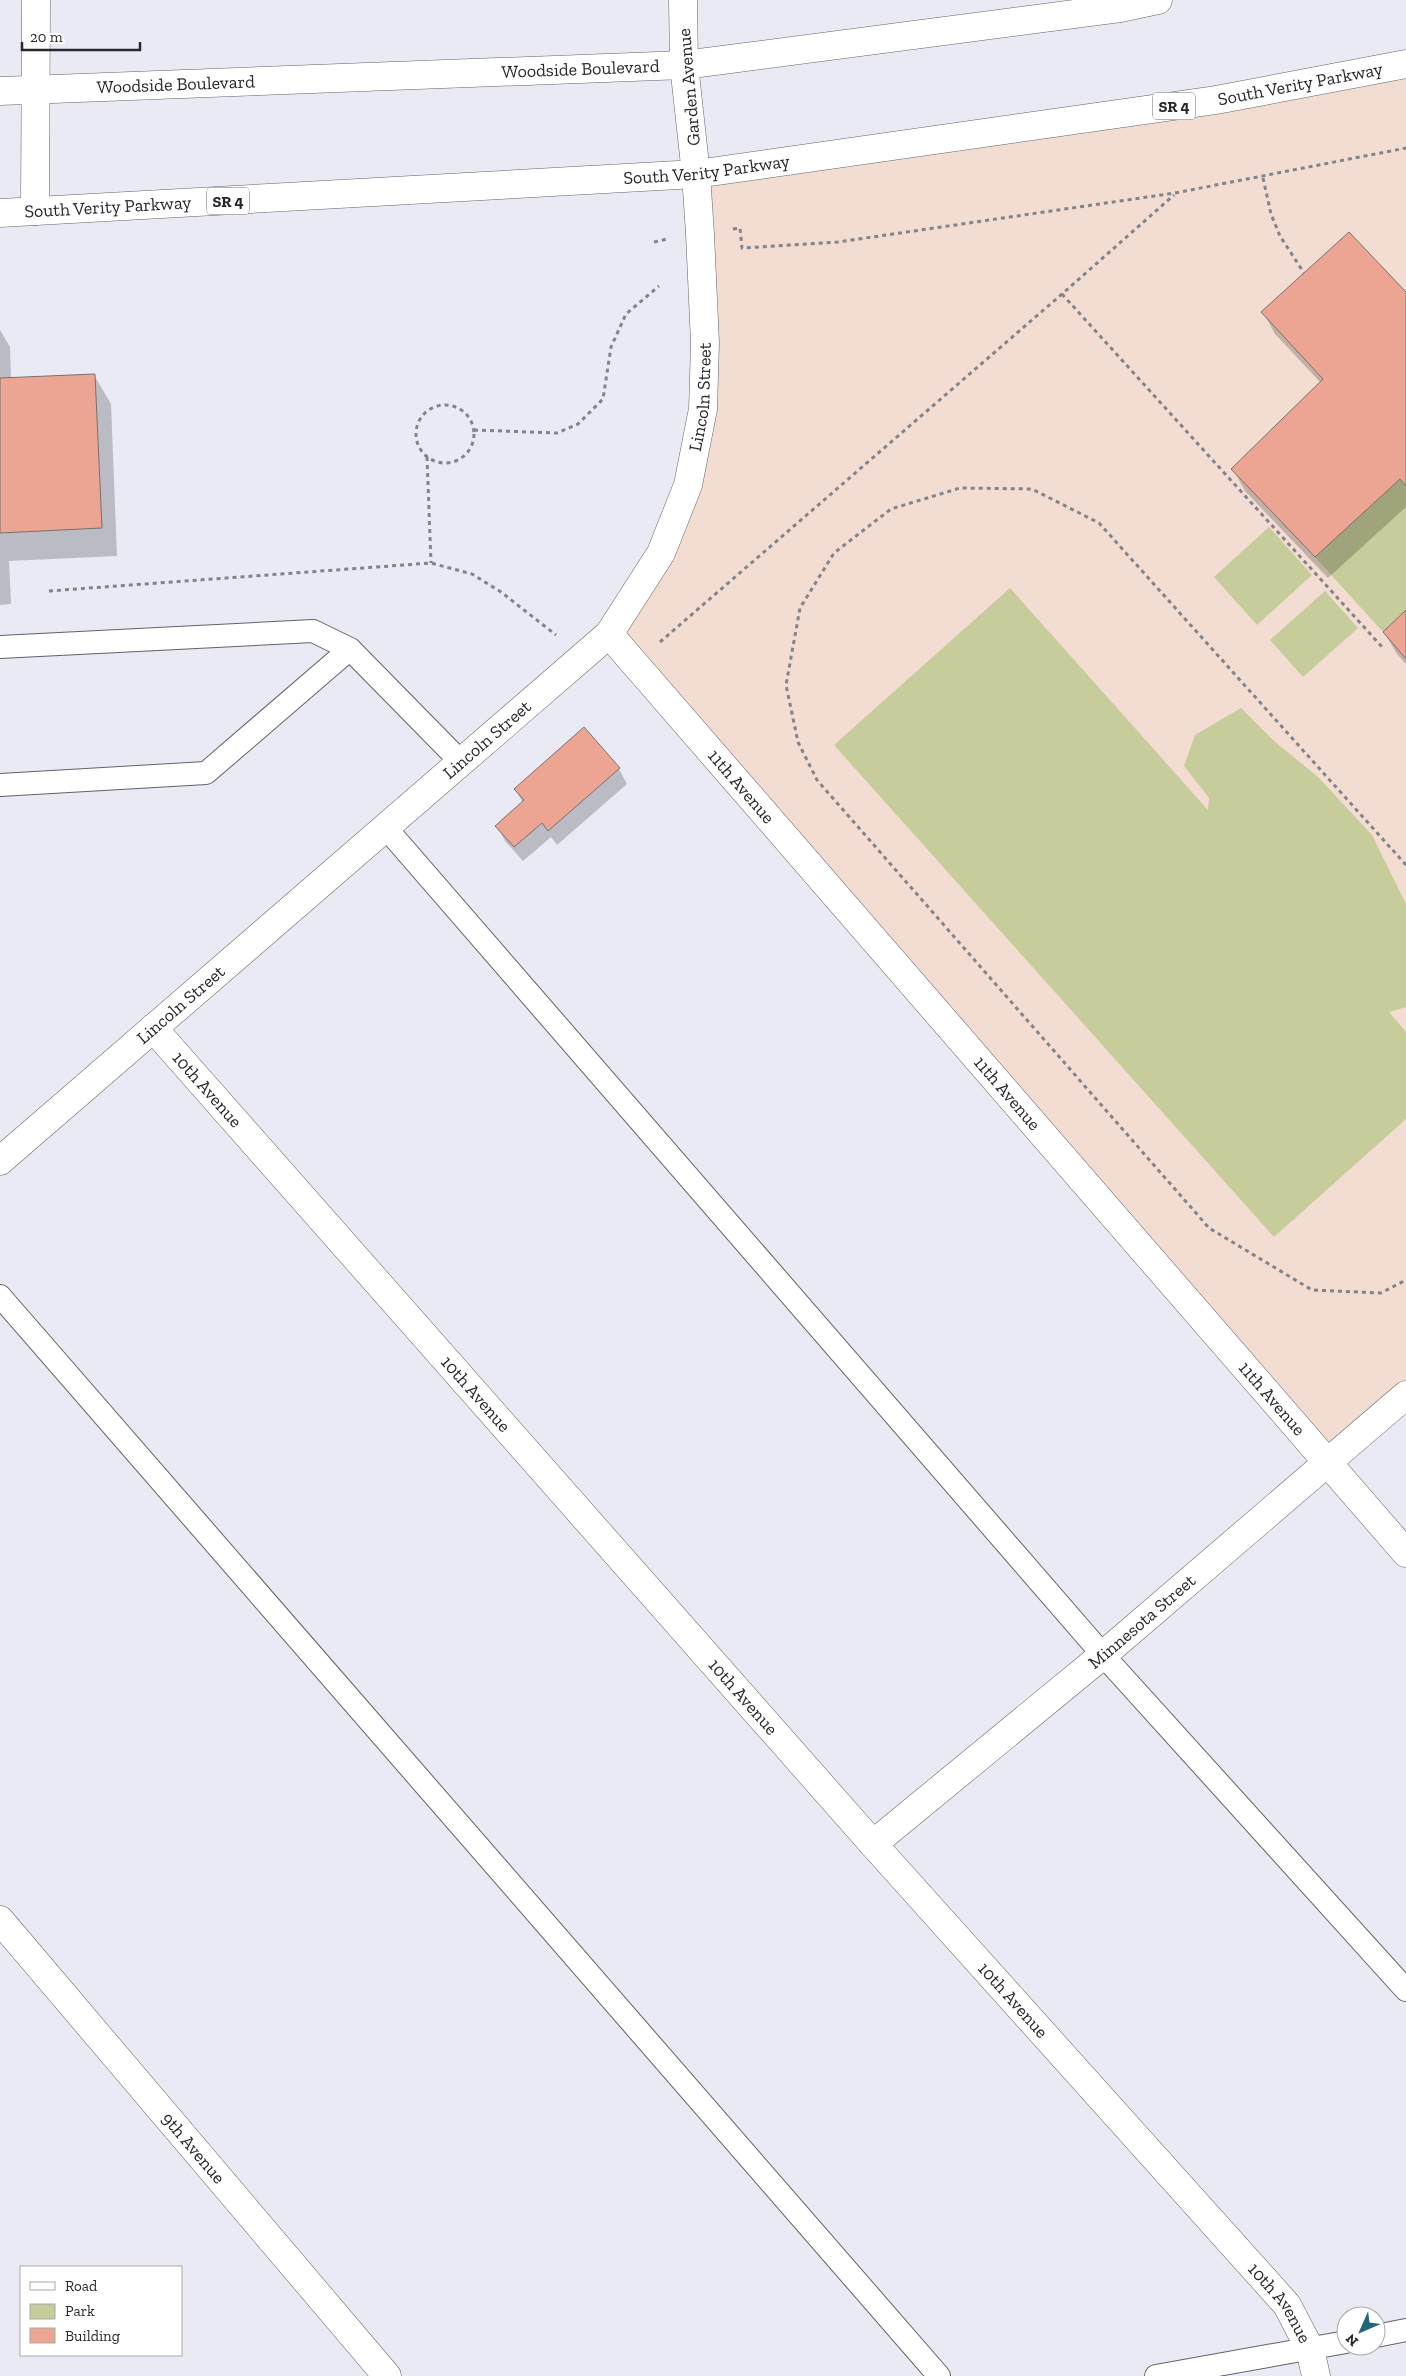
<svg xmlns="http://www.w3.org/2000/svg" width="1406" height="2376" font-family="'Zilla Slab',serif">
<rect width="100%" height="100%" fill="#e9eaf4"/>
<!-- education -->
<path fill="#f3dcd1" d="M1406,64V1395L1326,1463L609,634L688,485L696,174Z"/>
<!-- green -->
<g fill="#c7cd9a">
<path d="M1400,479L1406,486V610L1383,632L1315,557Z"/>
<path d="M1269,527L1312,575L1257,625L1214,577Z"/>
<path d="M1010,588L1208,810L1209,798L1184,766L1195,735L1241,708L1274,741L1318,777L1372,835L1406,904V1007L1389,1012L1406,1032V1119L1274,1237L834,745Z"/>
<path d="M1325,591L1358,628L1303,677L1270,640Z"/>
</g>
<!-- shadow -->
<g fill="#0003">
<path d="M1406,294V507L1328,578L1245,491L1233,469L1321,383L1275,334L1263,312Z"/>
<path d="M0,330L10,347L11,379L94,375L111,404L117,556L9,561L11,604L0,605Z"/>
<path d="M1406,612V664L1397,654L1384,632Z"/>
<path d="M619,769L627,784L557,845L551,837L523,861L505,841L497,826L523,803L515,789Z"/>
</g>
<!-- building -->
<g fill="#eca493" stroke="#7a706e">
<path d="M1349,232L1406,292V486L1400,479L1315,557L1231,469L1323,379L1261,312Z"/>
<path d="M95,374L102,528L0,533V378Z"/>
<path d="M1406,610V659L1383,632Z"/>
<path d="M584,727L620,768L548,831L542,823L514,847L495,826L524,800L514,789Z"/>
</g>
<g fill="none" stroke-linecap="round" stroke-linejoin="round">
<defs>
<g id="service">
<path d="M0,647L313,631L350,649L462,763"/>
<path d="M0,785L206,773L350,649"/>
<path d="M386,828L1103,1655L1406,1990"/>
<path d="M0,1296L939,2376"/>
<path d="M1376,2336L1406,2330"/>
<path d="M1156,2376L1346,2342"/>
</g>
<g id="minor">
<path id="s1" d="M0,91L684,65L1120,8L1158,0"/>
<path d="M35,211L36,0"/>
<path id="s2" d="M609,634L1406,1553"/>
<path id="s3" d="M153,1028L873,1844L1287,2305L1310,2349L1316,2376"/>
<path id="s4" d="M0,1161L609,634L661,553L688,485L703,409L705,343L700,234L696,174L684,65L683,0"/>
<path id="s5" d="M873,1844L1103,1655L1406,1395"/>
<path id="s6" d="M0,1920L387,2376"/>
</g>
<g id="primary">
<path id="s7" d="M0,213L696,174L1216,100L1406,64"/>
</g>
</defs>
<!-- service casing -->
<use href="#service" stroke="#61626a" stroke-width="24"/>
<!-- minor casing -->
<use href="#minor" stroke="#61626a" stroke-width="29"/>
<!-- primary casing -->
<use href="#primary" stroke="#61626a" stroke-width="29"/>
<!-- path -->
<g stroke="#83848b" stroke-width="3" stroke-dasharray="4 4" stroke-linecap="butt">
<path d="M1263,178L1271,214L1280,236L1304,273"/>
<path d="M733,229L740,228L742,248L838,242L1175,193L1406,148"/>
<path d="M654,242L667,239"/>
<path d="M1062,294L1383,648"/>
<circle cx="445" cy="434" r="29"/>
<path d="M474,430L557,433L578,424L603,399L611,347L626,314L659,286"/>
<path d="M427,457L431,563"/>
<path d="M49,591L431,563L472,574L501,592L556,635"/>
<path d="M660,642L1062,294L1174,195"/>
<path d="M1406,865L1099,523L1032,489L960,488L891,509L834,553L800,608L786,685L798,742L817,780L1209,1228L1312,1290L1381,1293L1406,1280"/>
</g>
<!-- service -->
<use href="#service" stroke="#fff" stroke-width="22"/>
<!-- minor -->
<use href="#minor" stroke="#fff" stroke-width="28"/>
<!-- primary -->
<use href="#primary" stroke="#fff" stroke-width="28"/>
</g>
<g text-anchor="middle" stroke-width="4.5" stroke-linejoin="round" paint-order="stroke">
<!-- shield labels -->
<g fill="#fff" stroke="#68686b" stroke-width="1">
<rect x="1153" y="92.5" width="42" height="27" rx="4"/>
<rect x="207" y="187.5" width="42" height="27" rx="4"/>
</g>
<g font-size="16" font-weight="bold" fill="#28282c">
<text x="1174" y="112">SR 4</text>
<text x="228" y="207">SR 4</text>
</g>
<!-- street labels -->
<g font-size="18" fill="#28282c" stroke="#fff">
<text dy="6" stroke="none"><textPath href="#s1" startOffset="581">Woodside Boulevard</textPath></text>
<text dy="6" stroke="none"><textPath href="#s1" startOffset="176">Woodside Boulevard</textPath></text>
<text dy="6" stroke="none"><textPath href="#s7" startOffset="1308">South Verity Parkway</textPath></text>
<text transform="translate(689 87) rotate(-95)" y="6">Garden Avenue</text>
<text dy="6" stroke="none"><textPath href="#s7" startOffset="708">South Verity Parkway</textPath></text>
<text dy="6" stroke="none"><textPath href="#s7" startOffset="108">South Verity Parkway</textPath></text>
<text dy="6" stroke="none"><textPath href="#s4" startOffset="1064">Lincoln Street</textPath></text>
<text dy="6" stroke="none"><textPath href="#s4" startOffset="644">Lincoln Street</textPath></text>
<text dy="6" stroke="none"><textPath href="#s2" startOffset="202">11th Avenue</textPath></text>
<text dy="6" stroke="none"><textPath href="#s4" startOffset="239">Lincoln Street</textPath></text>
<text dy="6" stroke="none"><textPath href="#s3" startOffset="82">10th Avenue</textPath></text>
<text dy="6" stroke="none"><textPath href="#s2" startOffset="608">11th Avenue</textPath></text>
<text dy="6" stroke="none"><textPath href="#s3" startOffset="488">10th Avenue</textPath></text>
<text dy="6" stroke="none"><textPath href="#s2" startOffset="1012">11th Avenue</textPath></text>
<text dy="6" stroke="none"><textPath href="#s5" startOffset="349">Minnesota Street</textPath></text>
<text dy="6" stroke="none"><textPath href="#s3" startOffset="892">10th Avenue</textPath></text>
<text dy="6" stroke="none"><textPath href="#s3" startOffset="1298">10th Avenue</textPath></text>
<text dy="6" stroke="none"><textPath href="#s6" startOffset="299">9th Avenue</textPath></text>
<text dy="6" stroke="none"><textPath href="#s3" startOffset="1702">10th Avenue</textPath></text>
</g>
</g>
<!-- legend -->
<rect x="20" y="2266" width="162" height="90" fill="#ffffff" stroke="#a9a9ab"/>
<rect x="30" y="2282" width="25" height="8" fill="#ffffff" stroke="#a9a9ab"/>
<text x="65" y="2291" font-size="15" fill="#28282c">Road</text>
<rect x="30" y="2304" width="25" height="15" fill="#c7cd9a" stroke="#a9a9ab"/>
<text x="65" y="2316" font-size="15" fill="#28282c">Park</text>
<rect x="30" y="2328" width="25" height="15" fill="#eca493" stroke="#a9a9ab"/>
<text x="65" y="2341" font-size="15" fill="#28282c">Building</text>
<!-- north arrow -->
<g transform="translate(1361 2331) rotate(225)"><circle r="24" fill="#ffffff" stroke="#a9a9ab"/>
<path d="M0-4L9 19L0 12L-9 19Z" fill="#206676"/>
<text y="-8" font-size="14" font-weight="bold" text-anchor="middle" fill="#28282c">N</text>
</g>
<!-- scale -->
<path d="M22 42v8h118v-8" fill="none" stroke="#28282c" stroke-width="2.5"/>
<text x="30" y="42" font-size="15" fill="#28282c" stroke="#ffffff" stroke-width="4" paint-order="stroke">20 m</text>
</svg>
